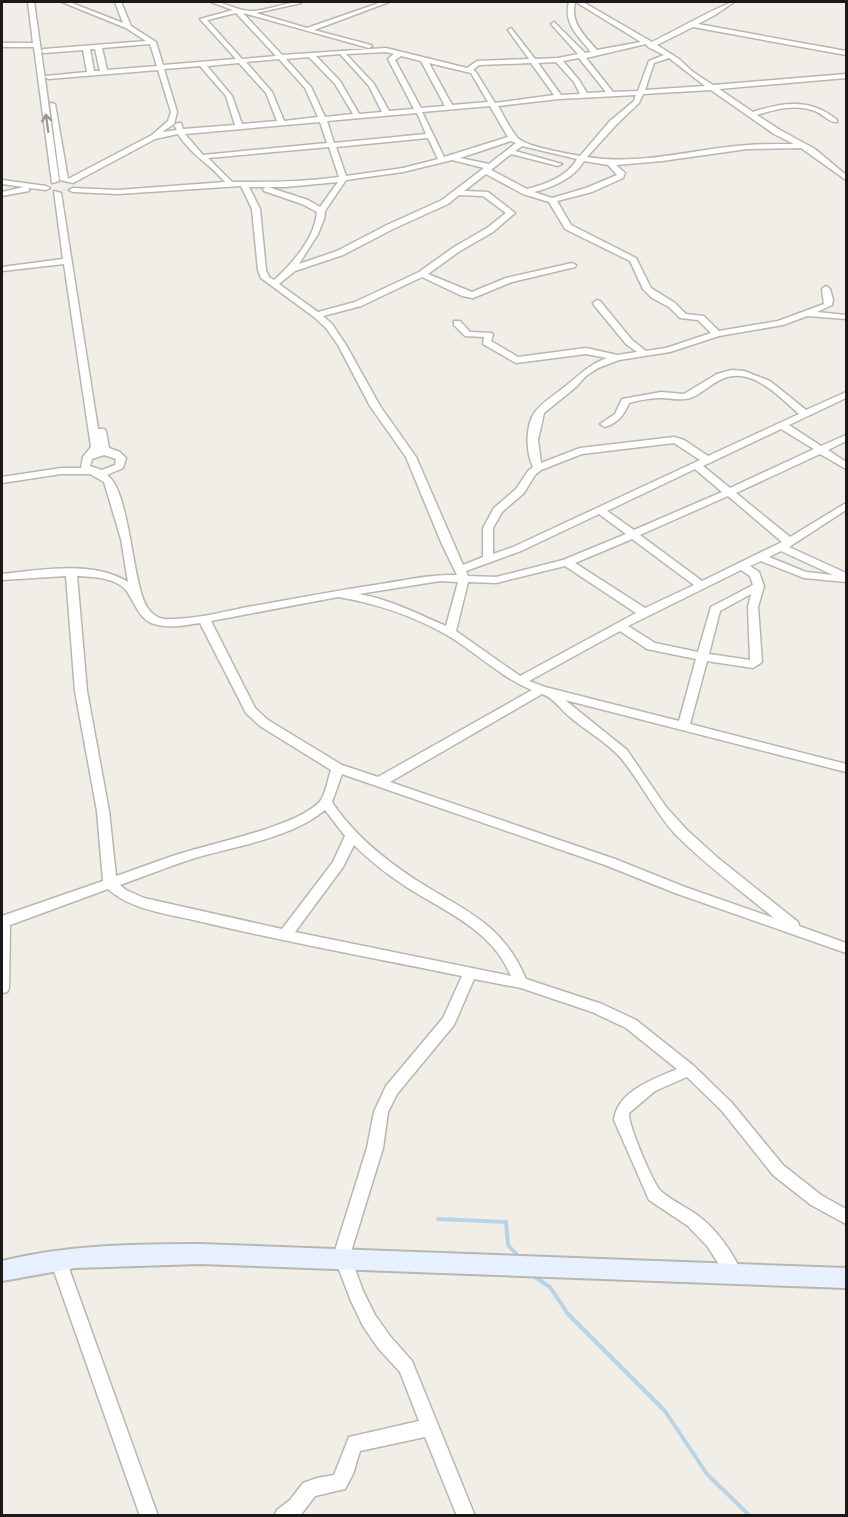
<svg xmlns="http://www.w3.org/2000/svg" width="848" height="1517" font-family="Cabin,sans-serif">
<rect width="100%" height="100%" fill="#f0eee6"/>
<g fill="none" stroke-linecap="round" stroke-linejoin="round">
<!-- stream -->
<g stroke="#b7d3e6" stroke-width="4">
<path d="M438,1219L506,1222L508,1245L519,1257"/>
<path d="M532,1275L550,1287L568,1314L665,1411L707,1474L750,1516"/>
</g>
<defs>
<g id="street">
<path d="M28,2H34L41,51L44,49L146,41L126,28L62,2H69L123,23L115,2H121L131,26L156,42L163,65L236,59L200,19L233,10L211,2C225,2 236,10 249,11C264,12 285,2 302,2L301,3L256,13L307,28L382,2H389L314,30L371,45L372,46L369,48L243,13L282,55L386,48L467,68L477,61L529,59L508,30L511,28L535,59L558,58L578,54L552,25L551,24L554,22L585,53L591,52C578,36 563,23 569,2H575C570,23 584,35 597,50L641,42L576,2H583L652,42C665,36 726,2 734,2L715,15L698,24L846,51V55L693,27L657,45L679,59L693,72L713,85L846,74V78L719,89L753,112C783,102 811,98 837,120V122C830,123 824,115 817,112C798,103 776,109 757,115L780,130L815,149L846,175V180L801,148L747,149L662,161L616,165L625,173L623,178L592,192L557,201L571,225L636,258L651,288L675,303L686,314L704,316L719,331L778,321L824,304L822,289L826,286L830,289L833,300L832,305L817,312L846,315V319L807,316L783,325L719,336L670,352L619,360L598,368L586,376L576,387L544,413L538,440L541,463L580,448L674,437L684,440L708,456L799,414C779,396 751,366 722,379C710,384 702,394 690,398C680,401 671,398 662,398C651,398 639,400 629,403C624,415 618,423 605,427L600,424L615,414L622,399L661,392L684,394L717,374L732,370L744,371L770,381L806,410L846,392V398L789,425L821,446L846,435V441L828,450L846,462V469L820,454L736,493L790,537L846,503V510L789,547L846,573V582L804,578L761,561L750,566L759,572L764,586L758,607L762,662L753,668L707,661L690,724L846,764V772L565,700L627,750L666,807L687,830L718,858L798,922L799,926L846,943V953L675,893L605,865L342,774L332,802C353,834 384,859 416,880C464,911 502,922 526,979L602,1004L636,1020L694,1066L732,1103L783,1165L821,1195L846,1209V1224L811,1205L773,1175L722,1111L687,1077L655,1091L629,1113C628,1125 651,1178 659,1189C666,1198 687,1207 697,1215C716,1228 733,1253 742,1273L740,1278L734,1280L728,1278L707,1246L688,1226L649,1200L614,1120C617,1091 654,1079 677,1069L626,1028L592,1012L521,988L474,979L454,1025L397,1094L388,1112L383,1148L350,1255L363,1291L375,1315L390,1336L412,1361L475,1516H457L425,1437L360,1451L353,1474L345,1489L315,1496L300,1516H274L277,1510L290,1500L303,1483L317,1478L334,1475L349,1437L419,1421L400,1372L378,1348L363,1326L351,1301L338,1267L334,1265L332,1260L367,1148L374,1112L386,1086L443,1018L462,976C374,958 285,942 198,921C168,914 131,910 108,889L10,925L9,988L7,992L2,993V916L103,881L97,811L75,691L66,576L2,580V574C41,570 93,560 128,582L121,539L104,482L90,474H61L2,483V477L61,468H81L83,457L91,447L64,264L2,271V267L63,259L54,191L61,193L98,429H104L106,431L109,448L120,452L126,458L123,468L107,475C130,490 132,584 147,607C152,615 160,620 170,619C194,619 219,613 242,608C288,600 334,591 381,584C406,580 432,574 457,575L441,542L406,457L370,406L338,345L326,328L314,317L261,278L258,270L252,209L241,186L118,194L73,192L69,190L73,188L118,190L225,182C210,164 191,155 178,134L155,139L73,183L60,180L50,103L55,104L68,179L152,135L168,121L171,112L158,70L48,79L45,77L46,76L87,72L83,50L44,53L41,51L59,181L52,183L34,47H2V43H33ZM236,13L276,56L242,59L207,20ZM150,44L157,66L107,70L102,48ZM646,44L648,47L664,55L649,61L638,91L613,92L586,58ZM90,49H95L100,71H94ZM386,52L394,54L388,59L414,109L389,111L374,84L346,54ZM340,54L369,86L382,112L359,114L340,81L316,56ZM401,56L421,61L445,106L421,108L395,60ZM309,57L335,84L353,114L325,117L311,87L286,59ZM579,58L606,92L587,93L579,80L563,61ZM669,58L705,86L645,90L654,63ZM279,59L305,88L318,117L284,121L272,92L246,62ZM556,62L574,82L580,94L561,95L538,63ZM239,63L266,93L277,121L242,124L232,96L207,66ZM429,63L471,73L488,102L452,105ZM531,63L554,95L495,103L476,72L473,70L479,65ZM200,66L226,96L235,125L183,129L181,123H178L174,125L177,130L162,132L174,124L177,112L164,69ZM711,90L774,134L794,144C778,144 763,144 747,145C694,149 641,166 587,157L616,125L639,103L643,94ZM636,95L634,101L610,121L580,156C566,153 523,147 516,136C509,127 504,116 498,106L559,99ZM490,106L508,137L444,157L422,112ZM417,113L426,134L334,143L327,121ZM320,122L327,143L203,155L185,134ZM428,138L438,159L403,168L346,176L336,147ZM511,141L516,143L489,164L460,158ZM522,146L577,159C567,177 546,184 527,189L491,170L511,154L558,166L562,164L515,151ZM329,147L339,177C303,182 268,182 232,182L208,158ZM452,160L484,168L442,200L387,225L337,251L299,264L318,234L324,219L325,211L346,180L403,172ZM584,161L608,165L617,175L586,188L552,198L534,192C554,187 574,178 584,161ZM486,174L523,194L549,202L565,229L630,261L643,289L652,298L669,307L680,318L698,320L711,333L666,348L646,351L632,340L600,301L597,300L593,303L594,305L626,344L637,352L617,355L586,348L518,357L491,341L493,335L492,333L470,332L460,321H454V325L465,336L484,337L483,344L516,363L586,354L607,358C589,365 583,372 568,384C558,393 543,401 535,412C525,426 526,452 533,467L528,471L516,489L494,508L483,528V557L463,565L416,457L380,406L346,345L332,324L323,316L361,306L422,277L462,296L473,298L512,282L575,267L576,265L572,263L506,278L472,292L428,274L460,251L493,232L515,213L488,192L464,191ZM338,182L320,207L308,200L268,187H285ZM249,187H266L263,189L264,191L302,204L317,212C315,238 292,264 274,280L269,277L266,270L260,209ZM459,195L483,196L506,213L487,228L454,247L419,272L355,302L318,312L279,284L295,271L343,255L393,229L448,204ZM781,429L814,449L730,488L703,466ZM674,443L700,460L513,547L493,554V528L502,512L524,493L535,475L541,470L582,454ZM104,455L116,459L115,465L102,470L90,466L92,459ZM695,469L722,492L634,530L607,511ZM728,496L782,542L702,581L640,535ZM599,514L626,534L563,560L496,577L468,576L466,571L521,551ZM632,539L694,585L645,608L575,563ZM781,551L833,575L806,572L769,557ZM565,566L636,613L520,676L456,631L468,582L496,583ZM741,570L750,576L753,585L711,607L698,652L655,643L628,626ZM77,576C92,577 113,577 125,589C135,601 138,619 154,624C169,629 186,625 200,623L246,713L260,726L331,770C328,779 326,792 321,800C303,824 219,842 189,851C164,858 140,868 116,876L109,811L87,691ZM440,581L458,582L446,626C418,614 389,599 359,594ZM751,594L748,607L750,660L709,654L720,611ZM338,597C375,603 414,616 447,635C476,652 500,677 532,690L378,777L342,765L268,720L255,708L211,621ZM620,631L647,649L696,659L679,721L545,687L529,681ZM542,694C553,697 561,710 570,717C586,731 605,741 620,757C641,782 654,811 676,835C706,865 741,891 774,918L685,887L615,859L390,782ZM325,810L345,836L333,862L282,929L144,898L126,890L120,885C145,876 170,866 195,858C236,846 291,838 325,810ZM354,845C370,861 388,875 408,888C446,912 492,930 511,976L295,932L343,867Z"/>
<path d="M2,180L46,186L50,188L46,190L29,188V191L2,196V192L24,187L2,184Z"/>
<path d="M58,1253L64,1255L66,1260L158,1516H140L50,1260L52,1255Z"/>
</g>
<path id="secondary" d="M200,1244L846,1268V1288L200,1264L75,1268L2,1281V1261C67,1245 133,1244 200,1244Z"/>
</defs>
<!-- street casing -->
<use href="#street" stroke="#b8b7af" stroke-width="3"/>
<!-- secondary casing -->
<use href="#secondary" stroke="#b8b7af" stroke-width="4"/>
<!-- street -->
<use href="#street" fill="#fff" fill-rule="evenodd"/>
<!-- secondary -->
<use href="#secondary" fill="#e7f0ff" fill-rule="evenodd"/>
</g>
<!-- one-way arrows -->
<defs><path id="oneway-shaft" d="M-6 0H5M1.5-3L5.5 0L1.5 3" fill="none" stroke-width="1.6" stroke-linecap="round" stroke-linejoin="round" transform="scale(1.5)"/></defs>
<use stroke="#989897" href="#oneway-shaft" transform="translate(47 123) rotate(-98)"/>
<!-- border -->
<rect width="848" height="1517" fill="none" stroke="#1a1917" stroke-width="6"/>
</svg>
